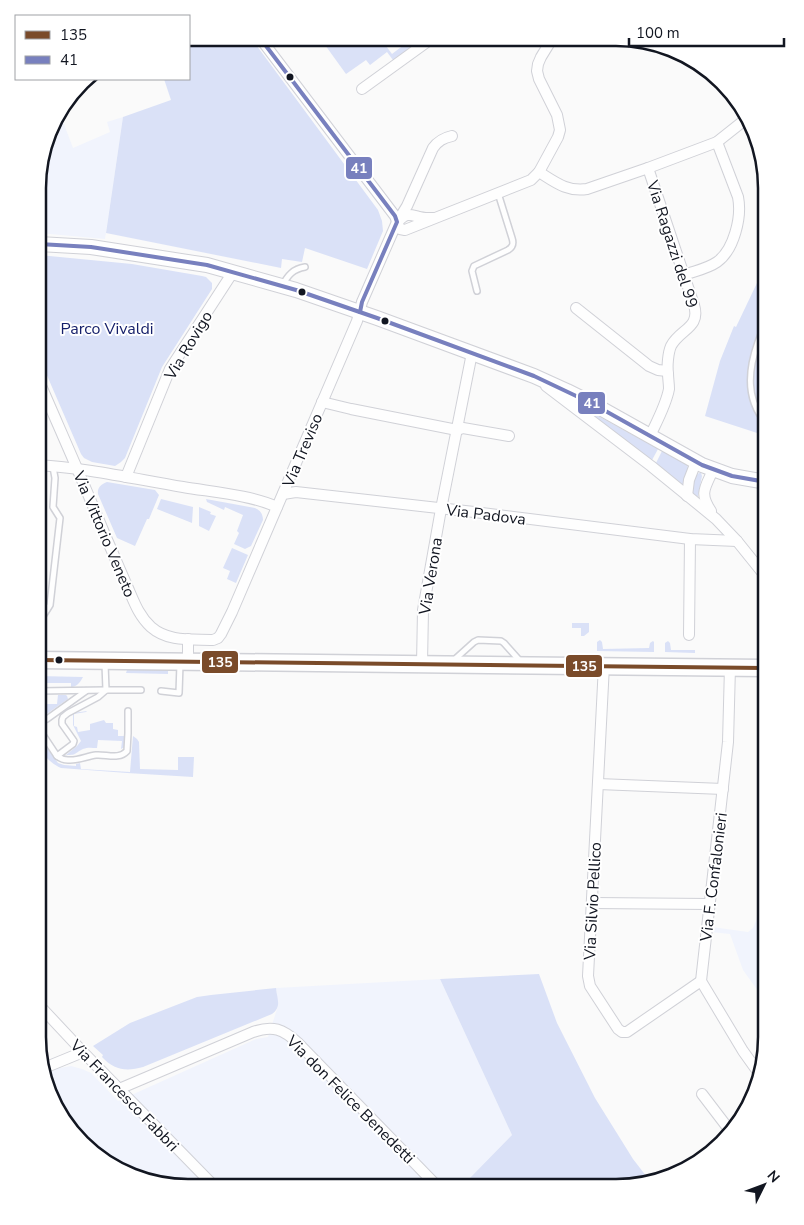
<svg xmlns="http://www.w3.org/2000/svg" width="804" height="1225" font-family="'Nunito Sans',sans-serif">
<rect width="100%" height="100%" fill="#fafafa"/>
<!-- built -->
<g fill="#f1f4fd">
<path d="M59,111L73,148L110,132L107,122L123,117L105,239L39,233V169L58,113Z"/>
<path d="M759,902L766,904V1002L743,970L730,934L711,932L712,927L748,932L753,928L756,921Z"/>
<path d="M440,979L512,1135L461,1187L169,1186L97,1156L49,1095L45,1074L60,1068L71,1066L82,1069L91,1073L118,1101L256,1039L268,1037L278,1006L276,988Z"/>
</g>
<!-- green -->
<g fill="#dae1f7">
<path d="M189,38H251L378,210L382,221L383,231L367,269L305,248L302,262L282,259L281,268L106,233L123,117L171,100L164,79H189Z"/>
<path d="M320,38H380L392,54L413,38L417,43L393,60L387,52L370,65L366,60L346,74Z"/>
<path d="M39,255L132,264L202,276L206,277L212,283V289L162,367L125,458L121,462L115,466L92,462L84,458L81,454L39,357Z"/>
<path d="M766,264V355H764V361H759V373H764V375H766V440V436L705,416L720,361L734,326L736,327Z"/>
<path d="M578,405L658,449L651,462Z"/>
<path d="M662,451L687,465L688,467L683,486L655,465Z"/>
<path d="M699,473H701L702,476L698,496L696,497C689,491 692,478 699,473Z"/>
<path d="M107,482L155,490L159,495L149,519H147L135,546L117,538L98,494C97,488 101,484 107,482Z"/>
<path d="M161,499L193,507L192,523L157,509Z"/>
<path d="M206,499L255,508C260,510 263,514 263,520L251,546L245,549L234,544L239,533L237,531L243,515L225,507L224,510L207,502Z"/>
<path d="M199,507L211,512L210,514L216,516L209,531L199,526Z"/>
<path d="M232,548L248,555L236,583L227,579L230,571L223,568Z"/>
<path d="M572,623H589V632L584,636H581V628H572Z"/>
<path d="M600,640L602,642L603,649L649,648L650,643L653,641L654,642V652L597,651V642Z"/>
<path d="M668,641L670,643L671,650H695V653L665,652V643Z"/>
<path d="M127,670H168V674L126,673Z"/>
<path d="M38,676L83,677C81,681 77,687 71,687V683H38Z"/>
<path d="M58,695H66L67,696L68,699L38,720V704H57Z"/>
<path d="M87,711L86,712L74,714V726L77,727L78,732L90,730V724L104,720L106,723H113V729L118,730V736H125V747L121,749L122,741L98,740L97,748C92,748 88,747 83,749C74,753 78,755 66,755L77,746L81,741L73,725V713Z"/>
<path d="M38,736L58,763L64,765L76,766V764L80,763L81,769L130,772L133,736L137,739L139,742L140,769L178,770V757H194L193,777L127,773L61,768C53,765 41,754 38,745C38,743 38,738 38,736Z"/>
<path d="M539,974L557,1023L595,1098L633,1159L650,1181L616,1187H471L466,1182L512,1135L440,979Z"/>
<path d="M276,988C277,999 282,1007 272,1014L143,1067C126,1072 114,1070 102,1057L103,1055L93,1046L130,1023L197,997L211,995Z"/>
</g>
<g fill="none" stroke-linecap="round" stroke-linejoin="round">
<defs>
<g id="lane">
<path d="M282,286C288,275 293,269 305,267"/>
<path d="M477,291L472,271L474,266L508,250C513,247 514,244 512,238L498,193"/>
<path d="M766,423C745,399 748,370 758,342C761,335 763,327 766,320"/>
<path d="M38,624L50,605L60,518L53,507L55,478L53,467"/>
<path d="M454,660L474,642L478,640L501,641L504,643L520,661"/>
<path d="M105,664L106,690H141"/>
<path d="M38,691L106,690"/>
<path d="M161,691L179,693L180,664"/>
<path d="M47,719L86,691"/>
<path d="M43,722L40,726L41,732L57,756C61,759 63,760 68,760C78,761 87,756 96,755C106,754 119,760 127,751L128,733V711"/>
<path d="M57,756L73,744L74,741L62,724V720L63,717L68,713L98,697L106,690"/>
</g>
<g id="street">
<path d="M260,38L395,216L400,229L405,230L531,180L539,172L558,137L560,130L557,115L539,79L537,71L538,64L541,57L552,39"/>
<path d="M362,89L427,42L425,38"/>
<path d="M648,168L694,305C701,328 680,329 671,346C668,353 667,366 668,373C668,379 669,383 669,389C666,405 657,421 650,436"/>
<path d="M539,172C555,182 567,192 587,189L648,168L717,142L746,119"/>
<path d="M399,219L407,206L433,148C438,141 443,138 452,136"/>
<path d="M684,275C694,271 707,269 717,262C734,250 742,217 738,197L717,142"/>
<path d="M576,308L649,366L658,370L667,371"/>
<path d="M39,381C61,432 84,483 105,535C113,553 120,570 128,588C134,602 139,616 151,627C168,642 191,639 213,640L218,638L221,634L232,612L357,321L362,302L397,222C407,213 407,214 420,217C424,218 429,218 433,218"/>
<path d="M546,386L651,466L716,519L737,541L766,577"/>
<path d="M322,402L351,409L457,430L463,428L509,436"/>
<path d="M38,465C87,468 135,479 183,487C212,492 251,495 277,507"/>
<path d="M126,477L170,369L233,272"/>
<path d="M283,494L296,492L474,512L690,539L737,541"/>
<path d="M687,496L689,480L696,462"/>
<path d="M711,511C699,493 705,488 713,470"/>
<path d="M689,635L690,539"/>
<path d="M188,662V639"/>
<path d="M422,664L423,610L441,509L472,353"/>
<path d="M604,665L588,976L590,986L618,1029L622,1032H627L701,981"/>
<path d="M730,667L728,742L701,981L743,1051L758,1072"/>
<path d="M598,784L723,789"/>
<path d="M592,903L709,904"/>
<path d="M38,1004L83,1052L214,1186"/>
<path d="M44,1068L83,1052"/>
<path d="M119,1089L253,1032C273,1025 283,1029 298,1043L438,1187"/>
<path d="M702,1094L731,1132"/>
</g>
<path id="secondary" d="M39,244L91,247L207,265L296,290L377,318L534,376L567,391L593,404L702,465L732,476L766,482"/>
<path id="primary" d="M38,660L766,668"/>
</defs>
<!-- lane casing -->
<use href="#lane" stroke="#d0d1d7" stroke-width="8"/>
<!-- street casing -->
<use href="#street" stroke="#d0d1d7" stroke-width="12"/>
<!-- secondary casing -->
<use href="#secondary" stroke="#d0d1d7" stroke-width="16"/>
<!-- primary casing -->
<use href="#primary" stroke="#d0d1d7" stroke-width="19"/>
<!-- lane -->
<use href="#lane" stroke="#fefefe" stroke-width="5"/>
<!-- street -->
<use href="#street" stroke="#fefefe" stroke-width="10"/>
<!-- secondary -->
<use href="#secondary" stroke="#fefefe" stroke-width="14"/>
<!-- primary -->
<use href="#primary" stroke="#fefefe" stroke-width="16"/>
<defs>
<path id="bus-1" d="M38,660L766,668"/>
<g id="bus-2">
<path d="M260,38L395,216L397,222L362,302L360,312"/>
<path d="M39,244L91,247L207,265L296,290L377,318L534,376L593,404L702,465L732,476L766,482"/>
</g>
</defs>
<!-- bus-1 casing -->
<use href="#bus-1" stroke="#fff" stroke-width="8"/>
<!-- bus-2 casing -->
<use href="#bus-2" stroke="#fff" stroke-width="8"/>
<!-- bus-1 -->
<use href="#bus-1" stroke="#7a4b2a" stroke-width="4"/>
<!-- bus-2 -->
<use href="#bus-2" stroke="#7880be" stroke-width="4"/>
</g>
<!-- markers -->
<g fill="#121621" stroke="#fff" stroke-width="2">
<circle cx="290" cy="77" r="4.5"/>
<circle cx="302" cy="292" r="4.5"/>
<circle cx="385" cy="321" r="4.5"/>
<circle cx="59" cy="660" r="4.5"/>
</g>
<g text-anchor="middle" stroke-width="4" stroke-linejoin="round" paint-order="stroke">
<!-- street labels -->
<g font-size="16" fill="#121621" stroke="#fff">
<text transform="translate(673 244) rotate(72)" y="6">Via Ragazzi del 99</text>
<text transform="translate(188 345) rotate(-59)" y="6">Via Rovigo</text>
<text transform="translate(302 450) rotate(-67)" y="6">Via Treviso</text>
<text transform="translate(486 514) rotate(7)" y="6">Via Padova</text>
<text transform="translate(105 534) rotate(67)" y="6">Via Vittorio Veneto</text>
<text transform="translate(430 576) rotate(-81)" y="6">Via Verona</text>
<text transform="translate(713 877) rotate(-83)" y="6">Via F. Confalonieri</text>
<text transform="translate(592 901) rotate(-87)" y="6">Via Silvio Pellico</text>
<text transform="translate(125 1095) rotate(46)" y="6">Via Francesco Fabbri</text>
<text transform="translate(351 1099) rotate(45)" y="6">Via don Felice Benedetti</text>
</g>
<!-- park labels -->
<g font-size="16" fill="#16206a" stroke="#fff">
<text x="107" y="334">Parco Vivaldi</text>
</g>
</g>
<!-- crop -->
<path d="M0 0H804V1225H0ZM188 46H616A142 142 0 0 1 758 188V1037A142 142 0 0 1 616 1179H188A142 142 0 0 1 46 1037V188A142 142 0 0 1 188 46Z" fill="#fff" fill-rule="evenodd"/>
<path fill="none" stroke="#121621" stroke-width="2.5" d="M188 46H616A142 142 0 0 1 758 188V1037A142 142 0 0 1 616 1179H188A142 142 0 0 1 46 1037V188A142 142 0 0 1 188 46Z"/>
<g stroke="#fff" stroke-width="2">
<rect x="345" y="156" width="28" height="24" rx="5" fill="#7880be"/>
<rect x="577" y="391" width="29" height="24" rx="5" fill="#7880be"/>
<rect x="201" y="650" width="38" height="24" rx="5" fill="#7a4b2a"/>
<rect x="565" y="654" width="38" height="24" rx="5" fill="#7a4b2a"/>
</g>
<g font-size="14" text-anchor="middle" font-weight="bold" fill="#fff">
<text x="359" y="173">41</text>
<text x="592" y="408">41</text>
<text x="220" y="667">135</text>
<text x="584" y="671">135</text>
</g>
<!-- legend -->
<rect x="15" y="15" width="175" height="65" fill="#ffffff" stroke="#a0a2a6"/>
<rect x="25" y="31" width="25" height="8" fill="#7a4b2a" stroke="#a0a2a6"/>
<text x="60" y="40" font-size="15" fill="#121621">135</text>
<rect x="25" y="56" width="25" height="8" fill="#7880be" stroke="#a0a2a6"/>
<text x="60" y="65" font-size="15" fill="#121621">41</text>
<!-- north arrow -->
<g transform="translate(764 1185) rotate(48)" stroke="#ffffff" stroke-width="4" paint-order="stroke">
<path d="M0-4L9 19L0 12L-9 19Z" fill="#121621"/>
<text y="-8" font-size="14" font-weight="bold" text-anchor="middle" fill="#121621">N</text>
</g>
<!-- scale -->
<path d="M629 38v8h155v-8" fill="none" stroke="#121621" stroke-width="2.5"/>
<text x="636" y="38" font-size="15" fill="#121621" stroke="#ffffff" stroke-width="4" paint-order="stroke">100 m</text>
</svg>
